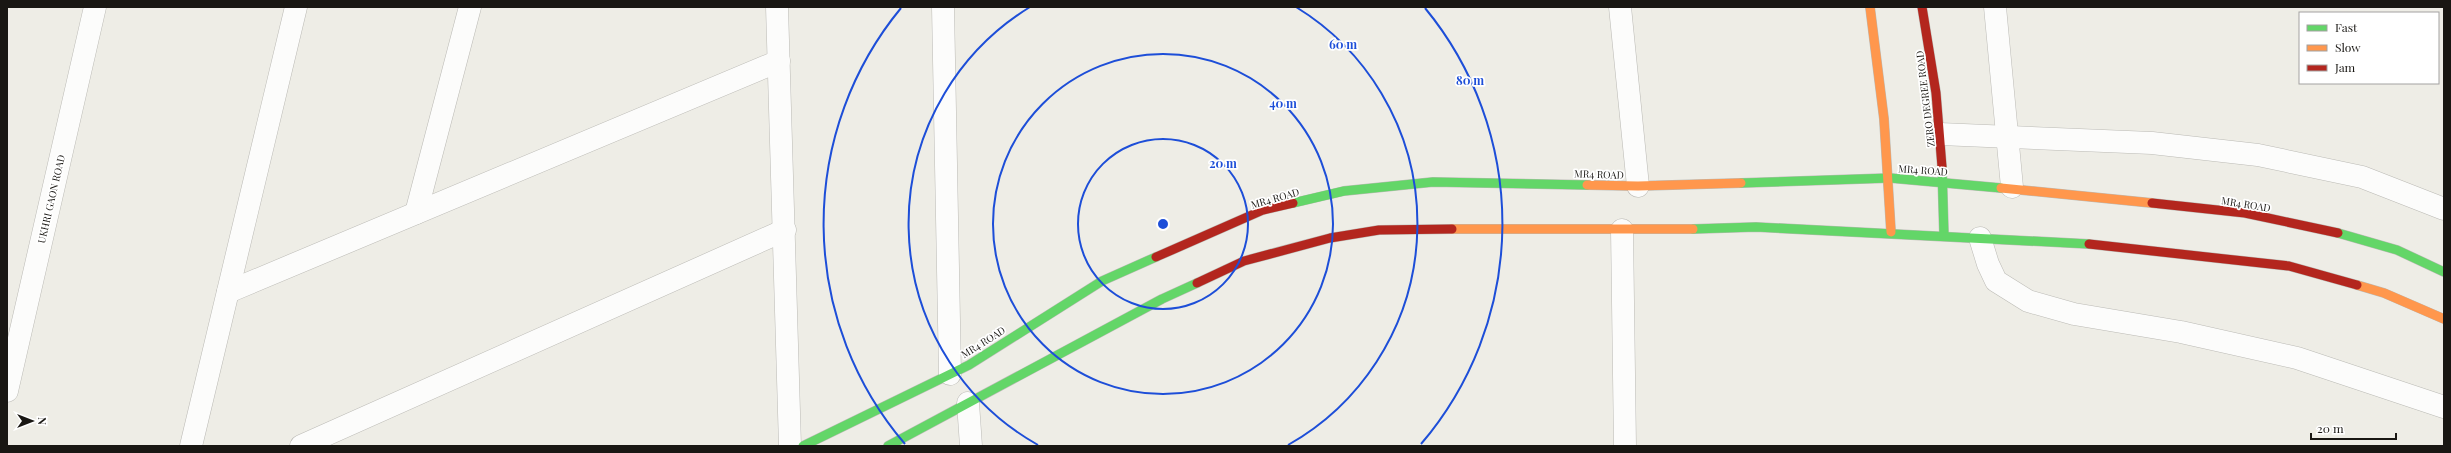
<svg xmlns="http://www.w3.org/2000/svg" width="2451" height="453" font-family="'Playfair Display',serif">
<rect width="100%" height="100%" fill="#eeede6"/>
<g fill="none" stroke-linecap="round" stroke-linejoin="round">
<defs>
<g id="street">
<path d="M777,7L790,446"/>
<path d="M943,7L950,374"/>
<path d="M1620,7L1638,186"/>
<path d="M1995,7L2012,187"/>
<path d="M1940,134L2152,143L2258,155L2362,177L2444,209"/>
<path d="M416,213L470,7"/>
<path d="M1622,230L1625,446"/>
<path d="M1980,238L1988,264L1996,281L2028,301L2074,314L2181,332L2297,358L2444,407"/>
<path d="M228,292L779,61"/>
<path d="M7,391L95,7"/>
<path d="M968,403L971,446"/>
<path d="M191,446L296,7"/>
<path d="M301,446L785,230"/>
</g>
<g id="fast">
<path d="M1942,167L1944,236"/>
<path d="M1741,183L1890,178L2001,188"/>
<path d="M1293,203L1344,191L1433,182L1587,185"/>
<path d="M1693,229L1756,227L2089,244"/>
<path d="M2338,233L2397,250L2444,272"/>
<path d="M803,446L969,365L1102,281L1156,257"/>
<path d="M888,446L1162,299L1197,283"/>
</g>
<g id="slow">
<path d="M1870,7L1884,119L1891,232"/>
<path d="M1587,185L1638,186L1741,183"/>
<path d="M2001,188L2152,203"/>
<path d="M1452,229H1693"/>
<path d="M2357,285L2384,293L2444,319"/>
</g>
<g id="jam">
<path d="M1922,7L1936,93L1942,167"/>
<path d="M2152,203L2245,213L2338,233"/>
<path d="M2089,244L2289,266L2357,285"/>
<path d="M1156,257L1263,210L1293,203"/>
<path d="M1197,283L1244,261L1330,238L1379,230L1452,229"/>
</g>
</defs>
<!-- street casing -->
<use href="#street" stroke="#bbbab5" stroke-width="23"/>
<!-- fast casing -->
<use href="#fast" stroke="#bbbab5" stroke-width="10"/>
<!-- slow casing -->
<use href="#slow" stroke="#bbbab5" stroke-width="10"/>
<!-- jam casing -->
<use href="#jam" stroke="#bbbab5" stroke-width="10"/>
<!-- street -->
<use href="#street" stroke="#fcfcfb" stroke-width="22"/>
<!-- fast -->
<use href="#fast" stroke="#63d668" stroke-width="9"/>
<!-- slow -->
<use href="#slow" stroke="#ff974d" stroke-width="9"/>
<!-- jam -->
<use href="#jam" stroke="#b3261e" stroke-width="9"/>
</g>
<!-- distance rings -->
<g fill="none" stroke="#1d4ed8" stroke-width="2">
<circle cx="1163" cy="224" r="85"/>
<circle cx="1163" cy="224" r="170"/>
<path d="M1038 445A254 254 0 0 1 1030 7M1296 7A254 254 0 0 1 1288 445"/>
<path d="M905 444A339 339 0 0 1 901 8M1425 8A339 339 0 0 1 1421 444"/>
</g>
<g text-anchor="middle" stroke-width="3.5" stroke-linejoin="round" paint-order="stroke">
<!-- street labels -->
<g font-size="10" fill="#191713" stroke="#fff">
<text transform="translate(1925 99) rotate(-97)" y="4">ZERO DEGREE ROAD</text>
<text transform="translate(1923 170) rotate(4)" y="4">MR4 ROAD</text>
<text transform="translate(1599 174) rotate(2)" y="4">MR4 ROAD</text>
<text transform="translate(1275 198) rotate(-16)" y="4">MR4 ROAD</text>
<text transform="translate(51 199) rotate(-77)" y="4">UKHRI GAON ROAD</text>
<text transform="translate(2246 204) rotate(9)" y="4">MR4 ROAD</text>
<text transform="translate(983 342) rotate(-32)" y="4">MR4 ROAD</text>
</g>
</g>
<circle cx="1163" cy="224" r="6" fill="#1d4ed8" stroke="#fff" stroke-width="2"/>
<g font-size="12" text-anchor="middle" font-weight="bold" fill="#1d4ed8" stroke="#fff" stroke-width="3.5" stroke-linejoin="round" paint-order="stroke">
<text x="1343" y="49">60 m</text>
<text x="1470" y="85">80 m</text>
<text x="1283" y="108">40 m</text>
<text x="1223" y="168">20 m</text>
</g>
<!-- border -->
<rect width="2451" height="453" fill="none" stroke="#191713" stroke-width="16"/>
<!-- legend -->
<rect x="2299" y="12" width="140" height="72" fill="#ffffff" stroke="#a3a2a1"/>
<rect x="2307" y="25" width="20" height="6" fill="#63d668" stroke="#a3a2a1"/>
<text x="2335" y="32" font-size="12" fill="#191713">Fast</text>
<rect x="2307" y="45" width="20" height="6" fill="#ff974d" stroke="#a3a2a1"/>
<text x="2335" y="52" font-size="12" fill="#191713">Slow</text>
<rect x="2307" y="65" width="20" height="6" fill="#b3261e" stroke="#a3a2a1"/>
<text x="2335" y="72" font-size="12" fill="#191713">Jam</text>
<!-- north arrow -->
<g transform="translate(32 421) rotate(90)" stroke="#ffffff" stroke-width="3" paint-order="stroke">
<path d="M0-3L7 15L0 10L-7 15Z" fill="#191713"/>
<text y="-6" font-size="11" font-weight="bold" text-anchor="middle" fill="#191713">N</text>
</g>
<!-- scale -->
<path d="M2311 433v6h85v-6" fill="none" stroke="#191713" stroke-width="2"/>
<text x="2317" y="433" font-size="12" fill="#191713" stroke="#ffffff" stroke-width="3" paint-order="stroke">20 m</text>
</svg>
